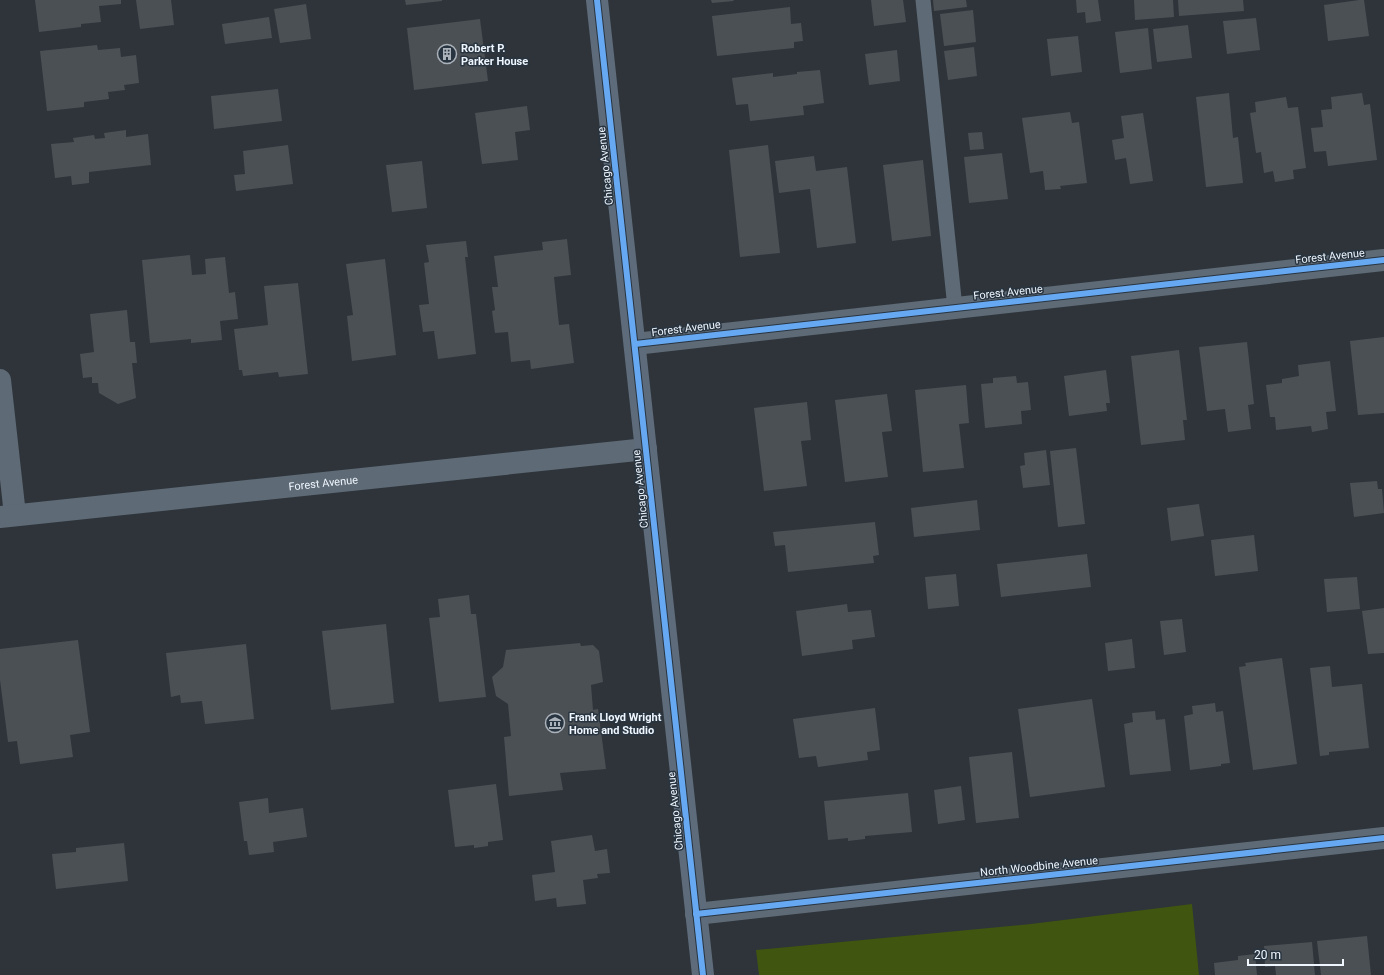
<svg xmlns="http://www.w3.org/2000/svg" width="1384" height="975" font-family="Roboto,sans-serif">
<rect width="100%" height="100%" fill="#2e343a"/>
<!-- green -->
<path fill="#40550f" d="M1192,904L1199,975H759L756,950L1031,924Z"/>
<!-- building -->
<g fill="#4b5055">
<path d="M35,0H121V4L99,6L101,22L81,24V27L39,32Z"/>
<path d="M136,0H171L174,25L140,29Z"/>
<path d="M405,0H442V1L406,5Z"/>
<path d="M711,0H733L734,1L712,3Z"/>
<path d="M871,0H903L906,22L874,26Z"/>
<path d="M933,0H966L967,7L934,11Z"/>
<path d="M1076,0H1098L1101,21L1086,23L1085,12L1077,13Z"/>
<path d="M1134,0H1173L1174,17L1135,20Z"/>
<path d="M1178,0H1243L1244,11L1179,16Z"/>
<path d="M1359,0H1364L1369,36L1328,41L1324,5Z"/>
<path d="M306,4L311,39L280,43L274,9Z"/>
<path d="M790,7L791,24L801,23L803,41L794,42V48L717,56L712,16Z"/>
<path d="M973,10L976,42L944,46L940,14Z"/>
<path d="M269,17L272,38L225,44L222,24Z"/>
<path d="M1256,18L1260,50L1227,54L1223,21Z"/>
<path d="M480,19L488,81L414,90L407,28Z"/>
<path d="M1188,25L1192,58L1157,62L1153,29Z"/>
<path d="M1148,28L1152,69L1120,73L1115,32Z"/>
<path d="M1078,36L1082,72L1051,76L1047,39Z"/>
<path d="M97,45L98,50L120,48L121,57L136,55L139,83L124,85L125,90L108,92L109,99L84,102V107L47,111L40,51Z"/>
<path d="M974,47L977,76L948,80L944,51Z"/>
<path d="M897,50L900,81L869,85L865,54Z"/>
<path d="M820,70L824,103L803,106L804,115L750,121L748,104L736,105L732,78L773,73V77L797,74V72Z"/>
<path d="M278,89L282,121L214,129L211,96Z"/>
<path d="M1229,93L1233,138L1238,137L1243,183L1206,187L1196,97Z"/>
<path d="M1362,93L1364,105L1370,104L1377,160L1328,166L1326,151L1314,152L1311,128L1323,127L1321,110L1332,109L1331,97Z"/>
<path d="M1286,97L1288,108L1298,107L1306,168L1293,170L1294,179L1275,182L1273,171L1264,173L1261,152L1256,153L1250,113L1256,112L1255,102Z"/>
<path d="M527,106L530,130L515,132L518,160L482,164L475,113Z"/>
<path d="M1070,112L1072,123L1079,122L1087,183L1060,186L1061,189L1045,190L1043,171L1030,173L1022,118Z"/>
<path d="M1143,113L1153,181L1130,184L1126,158L1115,160L1112,140L1124,138L1121,116Z"/>
<path d="M126,130V137L148,134L151,165L89,172V183L72,185L71,176L55,178L51,144L74,142L73,138L94,135L95,139L105,138L104,133Z"/>
<path d="M982,132L984,149L970,150L968,133Z"/>
<path d="M288,145L293,184L236,191L234,175L245,174L243,151Z"/>
<path d="M768,145L780,253L740,257L729,150Z"/>
<path d="M1002,153L1008,199L969,203L964,157Z"/>
<path d="M814,156L816,171L847,167L856,243L817,248L810,189L779,193L775,161Z"/>
<path d="M923,160L931,236L892,241L883,165Z"/>
<path d="M422,161L427,208L392,212L386,165Z"/>
<path d="M567,239L571,275L554,277L559,325L569,324L574,363L531,369L530,360L511,362L508,332L495,333L492,311L495,310L492,287H498L494,256L543,250L542,242Z"/>
<path d="M466,241L468,257H465L476,354L438,359L434,331L423,332L419,305L429,304L424,263L429,262L426,245Z"/>
<path d="M190,255L192,275L206,274L205,259L225,257L229,293L235,292L238,319L220,321L222,340L191,343V339L150,343L142,260Z"/>
<path d="M385,259L396,355L352,361L347,316L353,315L346,264Z"/>
<path d="M298,283L308,374L279,377L278,372L243,376L242,370H239L234,329L268,325L264,286Z"/>
<path d="M127,310L130,342H135L137,363H132L136,398L118,404L99,393L98,383H92V377L83,378L80,354L94,352L90,314Z"/>
<path d="M1384,337V413L1358,415L1350,341Z"/>
<path d="M1247,342L1254,404L1248,405L1251,429L1228,432L1225,409L1207,411L1199,347Z"/>
<path d="M1179,350L1187,420H1183L1185,440L1141,445L1131,356Z"/>
<path d="M1330,361L1336,411L1326,412L1328,429L1312,432L1311,426L1276,430L1275,417H1270L1266,385L1282,383V379L1299,376L1298,365Z"/>
<path d="M1106,370L1110,403H1106L1107,411L1069,416L1064,376Z"/>
<path d="M1016,376L1017,383L1028,382L1031,410L1021,411L1022,424L985,428L981,384L993,383V378Z"/>
<path d="M966,385L969,423L959,424L964,468L923,472L915,390Z"/>
<path d="M887,394L892,431L882,432L888,477L845,482L835,400Z"/>
<path d="M807,402L811,440L801,441L807,486L764,491L754,408Z"/>
<path d="M1076,448L1085,524L1058,527L1050,451Z"/>
<path d="M1046,450L1050,485L1023,488L1020,466L1025,465L1024,453Z"/>
<path d="M1377,481L1378,489H1382L1384,513L1354,517L1350,483Z"/>
<path d="M977,500L980,530L914,537L911,508Z"/>
<path d="M1199,504L1204,536L1171,541L1167,508Z"/>
<path d="M875,522L879,555L873,556L874,563L788,572L785,545L775,546L773,532Z"/>
<path d="M1254,535L1258,571L1215,576L1211,540Z"/>
<path d="M1087,554L1091,587L1001,597L997,564Z"/>
<path d="M956,574L959,606L928,609L925,577Z"/>
<path d="M1357,577L1360,609L1327,612L1324,579Z"/>
<path d="M469,595L471,614H476L486,697L439,702L429,618L440,617L438,599Z"/>
<path d="M847,604L848,612L871,610L875,637L852,640L853,649L802,656L796,611Z"/>
<path d="M1384,608V653L1368,654L1362,611Z"/>
<path d="M1182,619L1186,652L1164,655L1160,621Z"/>
<path d="M386,624L394,703L331,710L322,631Z"/>
<path d="M1132,639L1135,668L1108,671L1105,643Z"/>
<path d="M78,640L90,732L70,735L73,757L20,764L17,741L8,742L0,680V649Z"/>
<path d="M580,643L581,646L593,645L599,651L603,682L591,685L593,710L598,709L606,769L560,773L563,790L509,796L504,737L511,736L508,704L496,696L492,677L503,667L506,650Z"/>
<path d="M246,644L254,719L205,724L202,701L181,703L180,695L171,697L166,653Z"/>
<path d="M1282,658L1297,764L1253,770L1239,667L1246,666L1245,663Z"/>
<path d="M1330,666L1332,687L1362,684L1369,748L1329,752V755L1320,756L1310,668Z"/>
<path d="M1092,699L1105,787L1030,797L1018,709Z"/>
<path d="M1215,703L1216,712L1223,711L1230,763L1221,764V766L1190,770L1184,716L1193,714L1192,706Z"/>
<path d="M875,708L880,750L867,752L868,760L818,767L816,756L799,758L793,719Z"/>
<path d="M1155,711L1156,720L1165,719L1171,771L1130,775L1124,724L1133,722L1132,713Z"/>
<path d="M1012,752L1019,818L976,823L969,757Z"/>
<path d="M496,784L503,840L488,842V846L474,848V845L455,847L448,790Z"/>
<path d="M961,786L965,820L938,824L934,790Z"/>
<path d="M908,793L912,832L865,836V839L848,841V838L828,840L824,801Z"/>
<path d="M268,798L269,813L303,808L307,837L273,842L274,852L249,855L247,841H244L239,802Z"/>
<path d="M592,835L595,851L607,849L610,873L597,874L598,878L583,880L586,904L557,907L556,898L535,901L532,875L555,872L551,841Z"/>
<path d="M124,843L128,881L56,889L52,854L76,852V848Z"/>
<path d="M1367,936L1371,975H1321L1317,941Z"/>
<path d="M1312,942L1315,975H1276L1275,966L1265,967L1264,946Z"/>
<path d="M1255,954L1257,975H1215L1214,963L1238,960V956Z"/>
</g>
<g fill="none" stroke-linecap="round" stroke-linejoin="round">
<!-- lane -->
<path stroke="#5e6a76" stroke-width="15" d="M923,0L955,308"/>
<!-- street -->
<g stroke="#5e6a76" stroke-width="22">
<path d="M635,344L1384,260"/>
<path d="M0,380L15,515"/>
<path id="s1" d="M0,517L646,449"/>
<path d="M696,914L1384,838"/>
</g>
<!-- secondary -->
<path stroke="#5e6b7a" stroke-width="22" d="M597,0L703,975"/>
<defs>
<g id="cycleway">
<path d="M597,0L703,975"/>
<path d="M635,344L1384,260"/>
<path d="M696,914L1384,838"/>
</g>
</defs>
<!-- cycleway casing -->
<use href="#cycleway" stroke="#283440" stroke-width="8"/>
<!-- cycleway -->
<use href="#cycleway" stroke="#66a8f1" stroke-width="6"/>
</g>
<!-- icons -->
<defs>
<symbol id="building-ring" viewBox="-11 -11 22 22"><circle r="9.5" fill="#283440" stroke="#abb2b9" stroke-width="1.5"/><path d="M-4-6H4V6H1V3H-1V6H-4ZM-2.5-4.3h1.7v1.8h-1.7ZM.8-4.3h1.7v1.8H.8ZM-2.5-1h1.7V.8h-1.7ZM.8-1h1.7V.8H.8Z" fill="#abb2b9"/></symbol>
<symbol id="museum-ring" viewBox="-11 -11 22 22"><circle r="9.5" fill="#283440" stroke="#abb2b9" stroke-width="1.5"/><path d="M0-6L6-3V-2H-6V-3ZM-5-1h2V3h-2ZM-1-1h2V3h-2ZM3-1h2V3H3ZM-6 4H6V6H-6Z" fill="#abb2b9"/></symbol>
</defs>
<g fill-rule="evenodd">
<use href="#building-ring" x="436" y="43" width="22" height="22"/>
<use href="#museum-ring" x="544" y="712" width="22" height="22"/>
</g>
<g text-anchor="middle" stroke-width="3" stroke-linejoin="round" paint-order="stroke">
<!-- poi labels -->
<g font-size="11" font-weight="bold" fill="#eff6fe" stroke="#283440" text-anchor="start">
<text x="461" y="52">Robert P.<tspan x="461" dy="13">Parker House</tspan></text>
<text x="569" y="721">Frank Lloyd Wright<tspan x="569" dy="13">Home and Studio</tspan></text>
</g>
<!-- street labels -->
<g font-size="11" fill="#eff6fe" stroke="#283440">
<text transform="translate(605 166) rotate(-96)" y="4">Chicago Avenue</text>
<text transform="translate(1330 256) rotate(-6)" y="4">Forest Avenue</text>
<text transform="translate(1008 292) rotate(-6)" y="4">Forest Avenue</text>
<text transform="translate(686 328) rotate(-7)" y="4">Forest Avenue</text>
<text dy="4" stroke="none"><textPath href="#s1" startOffset="325">Forest Avenue</textPath></text>
<text transform="translate(640 489) rotate(-96)" y="4">Chicago Avenue</text>
<text transform="translate(675 811) rotate(-96)" y="4">Chicago Avenue</text>
<text transform="translate(1039 866) rotate(-6)" y="4">North Woodbine Avenue</text>
</g>
</g>
<!-- scale -->
<path d="M1248 959v6h95v-6" fill="none" stroke="#eff6fe" stroke-width="2"/>
<text x="1254" y="959" font-size="12" fill="#eff6fe" stroke="#283440" stroke-width="3" paint-order="stroke">20 m</text>
</svg>
